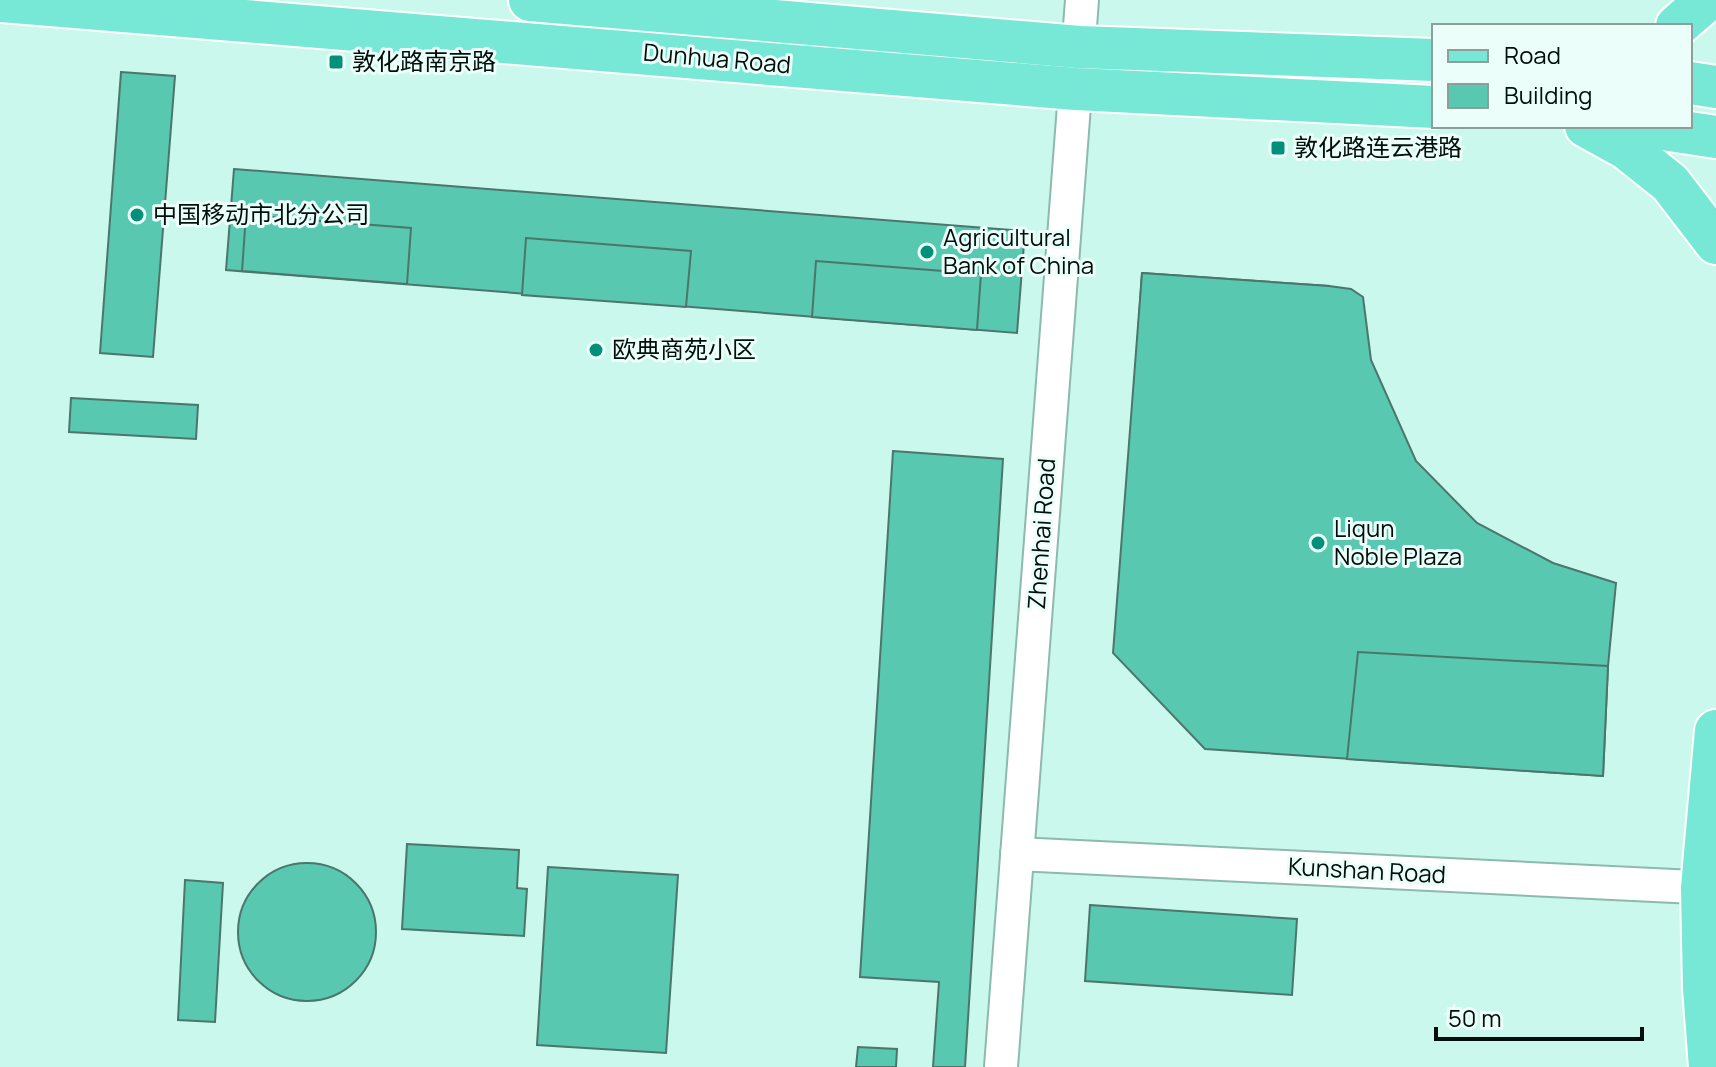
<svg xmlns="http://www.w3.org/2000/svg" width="1716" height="1067" font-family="Manrope,'Noto Sans SC',sans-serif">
<rect width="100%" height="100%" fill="#caf8ec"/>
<!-- building -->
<g fill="#59c8b0" stroke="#4c766c" stroke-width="2">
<path d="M121,72L175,76L153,357L100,353Z"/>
<path d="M234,169L1025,231L1017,333L226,270Z"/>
<path d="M246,215L411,228L407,284L242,271Z"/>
<path d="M526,238L691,251L686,307L522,295Z"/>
<path d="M816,261L981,274L977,330L812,317Z"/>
<path d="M1142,273L1329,286L1321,406L1134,393Z"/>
<path d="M1142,273L1329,286L1351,289L1363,297L1371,360L1416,461L1477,523L1553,563L1616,583L1608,666L1603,776L1205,749L1113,653Z"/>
<path d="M71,398L198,405L196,439L69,432Z"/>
<path d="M893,451L1003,459L965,1067H933L939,982L860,977Z"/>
<path d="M1358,652L1608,666L1603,776L1347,759Z"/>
<path d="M407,844L519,850L517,888L527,889L524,936L402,929Z"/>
<circle cx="307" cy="932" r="69"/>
<path d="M548,867L678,875L666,1053L537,1045Z"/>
<path d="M185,880L223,883L215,1022L178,1020Z"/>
<path d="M1090,905L1297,919L1292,995L1085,981Z"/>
<path d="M858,1047L897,1049L896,1067H856Z"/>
</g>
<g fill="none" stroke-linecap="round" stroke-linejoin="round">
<defs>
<g id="minor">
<path d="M1017,854L1716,888"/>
<path d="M1001,1067L1082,0"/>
</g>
<g id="major">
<path d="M530,0L1079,47L1434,60"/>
<path d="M0,1L1076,89L1434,107"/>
<path d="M1677,26L1707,0"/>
<path d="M1690,83L1716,87"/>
<path d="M1586,126L1626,148L1670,183L1716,243"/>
<path d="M1643,126L1716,137"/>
<path d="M1710,1067L1704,988L1702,888L1716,731"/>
</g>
</defs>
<!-- minor casing -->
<use href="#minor" stroke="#8db9ae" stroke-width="36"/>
<!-- major casing -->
<use href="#major" stroke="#fff" stroke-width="46"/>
<!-- minor -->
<use href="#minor" stroke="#fff" stroke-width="32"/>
<!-- major -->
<use href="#major" stroke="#76e8d5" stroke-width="42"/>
</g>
<!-- markers -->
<g fill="#03907b" stroke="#ecfef9" stroke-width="3">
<rect x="328" y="54" width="16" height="16" rx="4"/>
<rect x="1270" y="140" width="16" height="16" rx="4"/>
<circle cx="137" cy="215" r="8"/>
<circle cx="927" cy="252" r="8"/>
<circle cx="596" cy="350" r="8"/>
<circle cx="1318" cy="543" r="8"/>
</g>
<g text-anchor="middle" stroke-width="6" stroke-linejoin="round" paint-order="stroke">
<!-- street labels -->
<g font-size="24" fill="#010f0b" stroke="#ecfef9">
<text transform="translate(717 59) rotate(5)" y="8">Dunhua Road</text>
<text transform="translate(1042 534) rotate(-86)" y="8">Zhenhai Road</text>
<text transform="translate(1367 871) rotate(3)" y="8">Kunshan Road</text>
</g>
<!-- poi labels -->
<g font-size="24" fill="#010f0b" stroke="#ecfef9" text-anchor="start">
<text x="352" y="70">敦化路南京路</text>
<text x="1294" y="156">敦化路连云港路</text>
<text x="153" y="223">中国移动市北分公司</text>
<text x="943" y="246">Agricultural<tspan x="943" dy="28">Bank of China</tspan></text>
<text x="612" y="358">欧典商苑小区</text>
<text x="1334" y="537">Liqun<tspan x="1334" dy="28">Noble Plaza</tspan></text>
</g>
</g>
<!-- legend -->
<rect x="1432" y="24" width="260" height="104" fill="#ecfef9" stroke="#8e9e9a" stroke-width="2"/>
<rect x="1448" y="50" width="40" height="12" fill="#76e8d5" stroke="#8e9e9a" stroke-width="2"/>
<text x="1504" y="64" font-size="24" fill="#010f0b">Road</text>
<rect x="1448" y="84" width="40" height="24" fill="#59c8b0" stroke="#8e9e9a" stroke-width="2"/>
<text x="1504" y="104" font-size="24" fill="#010f0b">Building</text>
<!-- scale -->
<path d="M1436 1027v12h206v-12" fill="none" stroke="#010f0b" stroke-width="4"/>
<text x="1448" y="1027" font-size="24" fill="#010f0b" stroke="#ecfef9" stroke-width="6" paint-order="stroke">50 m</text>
</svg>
